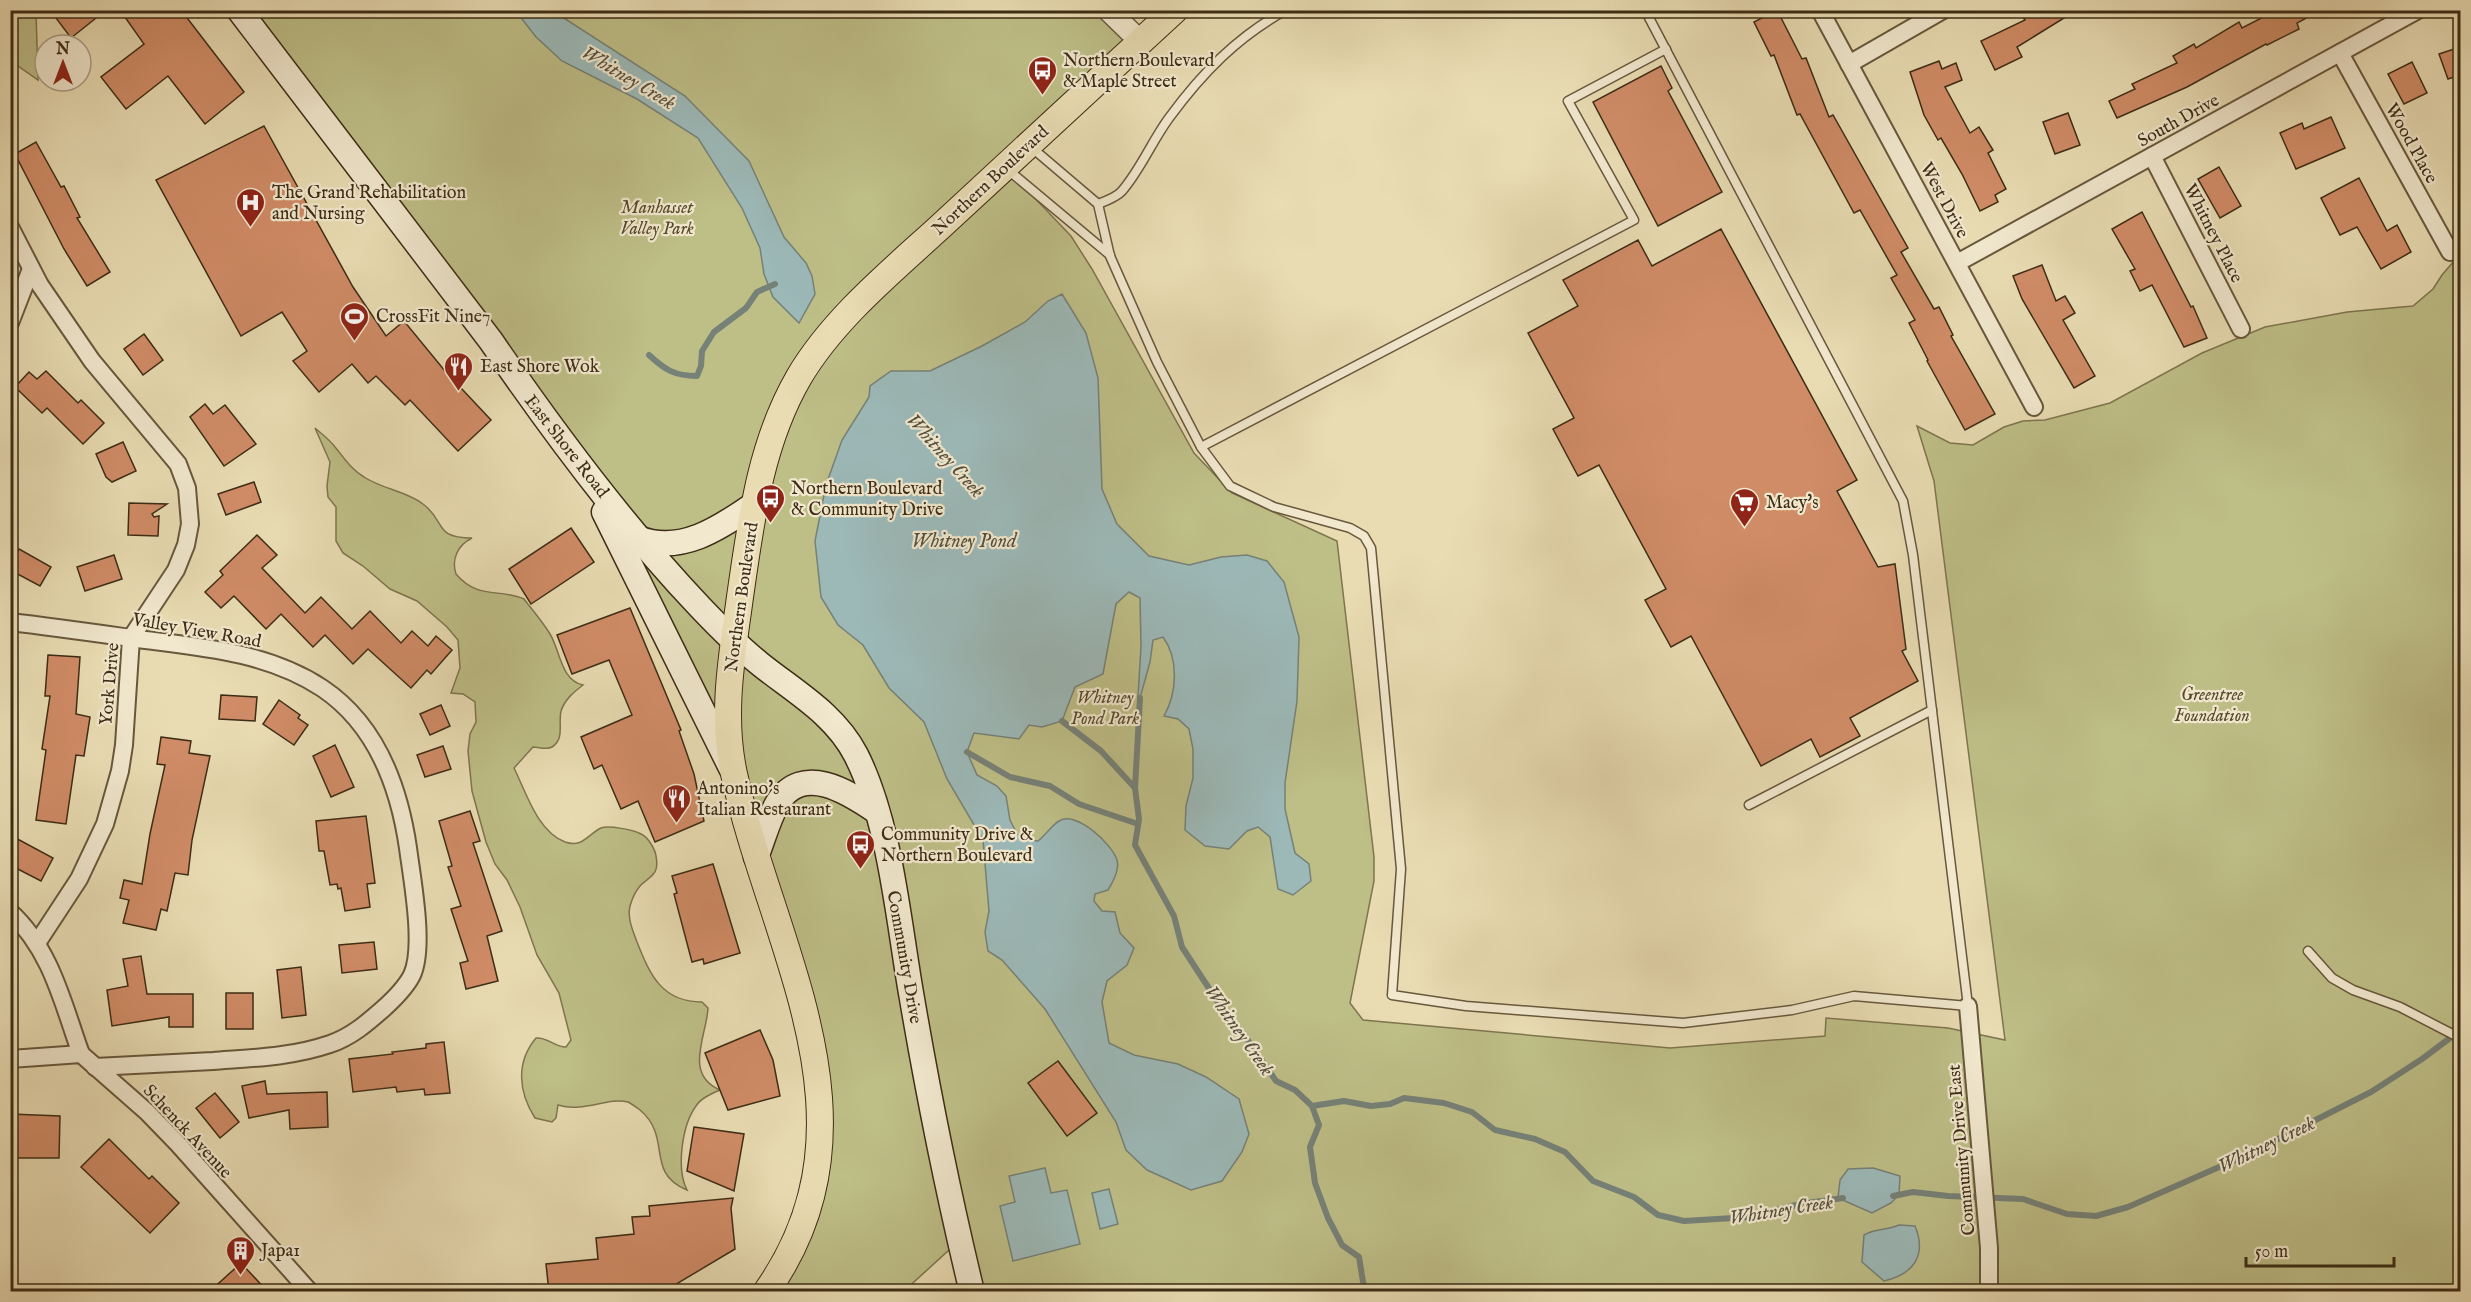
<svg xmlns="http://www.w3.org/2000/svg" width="2471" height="1302" font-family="'IM FELL English',serif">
<rect width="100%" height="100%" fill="#e9dcb3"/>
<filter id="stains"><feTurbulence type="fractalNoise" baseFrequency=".00333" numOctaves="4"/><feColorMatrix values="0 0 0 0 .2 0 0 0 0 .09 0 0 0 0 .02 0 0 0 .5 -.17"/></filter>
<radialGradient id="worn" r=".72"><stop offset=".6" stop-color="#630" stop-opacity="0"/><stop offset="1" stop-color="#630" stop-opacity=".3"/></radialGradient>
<!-- green -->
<g fill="#bebe87" stroke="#7e754e" stroke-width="1.5">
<path d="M11,10L36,11L38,80L11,61Z"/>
<path d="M239,11H1108L1140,42L1005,167L1071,236L1092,269L1194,453L1232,493L1337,541L1374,857V881L1350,1003L1363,1020L1670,1048L1825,1036L1826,1018L1948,1028L2005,1040L1934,481L1917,426L1950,443L1973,445L2004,427L2023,421L2045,420L2110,403L2202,353L2265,327L2347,312L2413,306L2433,289L2442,275L2460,254V1291L972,1292L959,1241L904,1291H766L788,1254L820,1099L734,773L581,464Z"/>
<path d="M315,428C322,434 330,440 335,447C345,459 351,469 364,477C382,489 406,491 423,504C447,522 433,538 472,538C458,545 451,559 456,574C478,600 499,588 524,599C533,611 542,621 550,634C560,650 561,681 583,685C574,692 565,699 561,711C558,723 565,739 552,747C547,750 539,747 533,747L514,768C526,792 537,831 565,842C583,848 587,835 601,828C609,825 634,830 641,834C648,837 655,849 656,856C660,876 649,876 640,886C635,892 632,899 630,906C627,918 633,931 637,942C650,975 662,1002 702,1002L708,1008C707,1035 683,1074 720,1090C711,1094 701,1098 696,1106C682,1125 676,1169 687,1190C644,1172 673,1138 640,1110C636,1107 632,1104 628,1102C607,1097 584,1113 558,1105L556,1118L552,1122L535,1118C519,1093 515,1063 536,1038C548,1037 554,1047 566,1047L571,1040L559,993L537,955L520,907L507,880L495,864L486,842L472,791L468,751L470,734L476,722L475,702L463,694L451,693L460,668L458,640L447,627L417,601L390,589L363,566L343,553L336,541V507L328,497L327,486L330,462Z"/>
</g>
<!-- water -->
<g fill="#9cb9b8" stroke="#768177" stroke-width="1.5">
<path d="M521,11H553L685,96L749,161L784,237L806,263L812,276L815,294L799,323L773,297L764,274L760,248L742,208L698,138L637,99L562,61L536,37L522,19Z"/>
<path d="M1062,294L1086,333L1098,378L1102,489L1117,524L1149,556L1189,565L1221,557L1247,555L1267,561L1284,582L1299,637L1297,701L1285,783V809L1295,853L1309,864L1311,881L1293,895L1278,889L1270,837L1258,827L1247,831L1229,849L1205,846L1185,830L1186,806L1193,778V749L1189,729L1178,719L1164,716C1177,693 1179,659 1163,637L1153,640L1150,662L1140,698L1138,697L1141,646L1140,598L1129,592L1116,604L1103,674L1075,687L1062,721L1042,727L1029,725L1019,739L974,733L967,752L977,775L997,786L1006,796L1010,820L1017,834L1028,840L1038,841C1045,836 1053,824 1059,821C1076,810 1112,844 1117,860C1120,870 1113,882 1108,890L1095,894L1094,901L1102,911L1115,912L1120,933L1134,948L1127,965L1107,981L1102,1002L1109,1043L1134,1055L1178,1064L1206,1077L1239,1099L1249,1134L1242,1152L1222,1181L1191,1190L1147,1170L1126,1150L1116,1122L1045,1009L1002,960L988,951L985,932L989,911L983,840L947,779L924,722L889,688L863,645L838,625L821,597L815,541L826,485L842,440L869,397L870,386L891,371H930L982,346L1025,322L1048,301Z"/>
<path d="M1045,1168L1051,1193L1067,1190L1080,1244L1013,1261L1000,1206L1015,1202L1009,1176Z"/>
<path d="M1873,1168L1900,1176L1899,1195L1891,1203L1872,1213L1838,1198L1840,1180L1848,1169Z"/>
<path d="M1109,1189L1118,1224L1100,1229L1092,1193Z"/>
<path d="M1899,1225L1915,1226C1927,1255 1914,1274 1884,1281L1862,1262L1864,1235C1875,1228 1886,1231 1899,1225Z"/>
</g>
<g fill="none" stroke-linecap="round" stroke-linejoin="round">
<!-- stream -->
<g stroke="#768177" stroke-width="6">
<path d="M649,355C665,370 675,376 697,376L701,366L702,351L714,332L746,308L757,292L775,284"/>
<path d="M1062,721L1101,751L1135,788L1139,819L1135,845L1174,916L1182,947L1225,1013L1247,1039L1276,1081L1295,1090L1312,1106L1319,1125L1310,1147L1315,1183L1328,1218L1342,1245L1359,1257L1363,1282L1367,1292"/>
<path d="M967,752L1010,777L1050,786L1079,804L1138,824"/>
<path d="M1135,788L1140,698"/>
<path d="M1312,1106L1344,1101L1371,1106L1390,1104L1404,1098L1444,1103L1472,1112L1495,1130L1535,1139L1565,1152L1593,1181L1634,1197L1658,1215L1684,1221L1750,1217L1800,1204L1843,1198"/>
<path d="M1893,1196L1913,1192L1948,1196L2023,1199L2067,1214L2096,1216L2128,1207L2242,1157L2371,1092L2422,1059L2450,1038L2460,1027"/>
</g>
</g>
<!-- building -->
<g fill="#d08c67" stroke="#3d2c15" stroke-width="1.5">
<path d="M50,10H106L71,38Z"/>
<path d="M120,10H181L244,92L205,124L168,76L126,109L101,77L144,44Z"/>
<path d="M1777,10L1802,59L1806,58L1829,117L1833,115L1908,248L1901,252L1934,309L1939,307L1953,335L1951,336L1995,414L1965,430L1927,361L1928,360L1909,323L1915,320L1891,278L1897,275L1860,210L1854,213L1800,114L1797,115L1774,55L1771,56L1754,22Z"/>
<path d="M2019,10H2077L2017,47L2022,57L1995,70L1981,41L2025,20Z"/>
<path d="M2277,10H2321L2297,23L2299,29L2267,45L2266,44L2187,87L2117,118L2109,101L2135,89L2132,84L2177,63L2173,56L2194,44L2196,48L2239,22L2242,28Z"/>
<path d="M2460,47V75L2448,79L2439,54Z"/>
<path d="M1939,61L1942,69L1956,63L1962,80L1945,87L1970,133L1979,127L1993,150L1988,153L2006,189L1995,195L1998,202L1980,211L1962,174L1941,138L1938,140L1924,115L1910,72Z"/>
<path d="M2412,62L2427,93L2404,104L2388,74Z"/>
<path d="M1661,66L1672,88L1668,91L1722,192L1658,226L1593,102Z"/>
<path d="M2068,113L2080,145L2055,154L2043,122Z"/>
<path d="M2331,117L2345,148L2296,169L2280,133L2302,123L2304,129Z"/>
<path d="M264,126L353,287L386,336L404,321L445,371L491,420L458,451L410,400L405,405L376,376L368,383L352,364L319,392L293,361L307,351L282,312L241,336L156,180Z"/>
<path d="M36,142L61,187L64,186L80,217L77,218L110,272L87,286L64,249L15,154Z"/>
<path d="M2219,167L2241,206L2220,218L2198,179Z"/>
<path d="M2359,178L2387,231L2397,225L2411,252L2381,269L2357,227L2340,235L2321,198Z"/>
<path d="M2142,212L2191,307L2193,306L2207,338L2184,347L2152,285L2140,291L2130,271L2135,269L2112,229Z"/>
<path d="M1721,229L1857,480L1837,491L1878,567L1895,564L1906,649L1902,651L1918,681L1850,718L1860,736L1820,757L1811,739L1761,766L1691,636L1671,647L1645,600L1666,589L1599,465L1578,476L1553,429L1574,418L1528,333L1578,306L1563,280L1638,240L1652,266Z"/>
<path d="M2042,265L2056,301L2065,296L2075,313L2063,320L2095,376L2074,388L2022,299L2013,276Z"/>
<path d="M144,334L163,360L143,375L124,349Z"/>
<path d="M46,371L78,403L81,400L104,423L83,444L47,408L42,413L15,387L29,372L37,379Z"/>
<path d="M205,404L213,414L225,405L256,444L224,466L190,417Z"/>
<path d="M123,442L136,471L112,482L106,477L96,454Z"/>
<path d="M254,482L261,502L226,515L218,494Z"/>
<path d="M129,503L167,504L152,514L154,517L159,516L158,536L128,535Z"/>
<path d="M571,528L594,562L531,604L509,569Z"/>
<path d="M257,535L277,555L262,568L305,613L321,597L352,629L370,611L401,643L412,631L428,646L436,636L452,650L431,674L427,670L411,688L368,649L353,664L325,635L313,647L281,614L266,629L234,596L221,608L205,592L223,575L220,571Z"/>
<path d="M19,549L51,567L40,586L10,570V564Z"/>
<path d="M114,555L122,579L85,591L77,567Z"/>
<path d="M630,608L681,730L679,731L694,774L704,821L655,842L638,801L621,809L602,765L594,769L581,737L632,715L609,660L572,674L557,635Z"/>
<path d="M48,655L80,657L76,714L90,717L84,756L76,755L66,824L36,820L46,750L42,749L50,696H45Z"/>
<path d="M221,695L257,697L255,721L219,719Z"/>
<path d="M279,700L300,715L298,718L308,725L294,745L263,724Z"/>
<path d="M441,705L450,726L430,735L420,714Z"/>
<path d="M161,737L191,741L189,753L210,756L192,840L188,875L175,873L167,911L161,909L156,930L123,923L129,900L120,898L124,880L142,884L150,834L165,765L157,764Z"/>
<path d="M335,745L354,787L331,797L313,756Z"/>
<path d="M443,746L451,769L425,777L417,755Z"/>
<path d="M470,811L480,841L473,843L502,931L487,936L498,981L466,989L460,963L468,961L451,909L461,906L448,867L452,866L439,821Z"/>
<path d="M366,816L375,883L367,884L370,907L345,911L341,888L338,889L337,884L330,885L324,851H319L316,821Z"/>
<path d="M10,835L53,858L41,881L10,865Z"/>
<path d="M713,864L740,953L704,964L703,959L692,962L674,894L677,893L672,876Z"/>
<path d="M374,942L377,969L342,973L339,945Z"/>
<path d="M141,956L147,994H193V1027H169V1017L112,1026L107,990L128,986L123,959Z"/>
<path d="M301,967L306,1015L282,1018L277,970Z"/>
<rect x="226" y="993" width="27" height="36"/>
<path d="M760,1030L773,1060L780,1096L728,1110L705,1053Z"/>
<path d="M444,1042L450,1093L425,1095L424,1089L397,1092L396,1087L353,1092L349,1059L393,1054L392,1052L426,1048V1044Z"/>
<path d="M1058,1061L1097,1113L1067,1136L1028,1083Z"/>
<path d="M265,1081L267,1094L327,1092L328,1127L290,1129L289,1110L249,1118L242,1086Z"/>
<path d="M215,1093L239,1122L220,1138L196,1108Z"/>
<path d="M10,1114L60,1116L59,1158H10Z"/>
<path d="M694,1127L744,1134L734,1191L687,1171Z"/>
<path d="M109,1139L149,1179L152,1176L179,1203L150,1233L81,1167Z"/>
<path d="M733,1198L731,1208L735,1249L663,1292H549L546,1264L598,1259L596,1238L634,1234L632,1217L650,1216L649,1206Z"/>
<path d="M241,1263L268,1292H209Z"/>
</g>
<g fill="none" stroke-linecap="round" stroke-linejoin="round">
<defs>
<g id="service">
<path d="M1031,147L1098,204L1110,256L1157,362L1201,447L1230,486L1274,507L1350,528L1364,536L1371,548L1401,869L1392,995L1466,1006L1683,1023L1792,1010L1854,996L1968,1006L1913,555L1903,501L1645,10"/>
<path d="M1007,169L1110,255"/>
<path d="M1098,204C1106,201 1117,197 1122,191C1141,169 1152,141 1169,118C1202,73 1237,37 1286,10"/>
<path d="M1201,447L1634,220L1568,101L1666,49"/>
<path d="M1749,805L1932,710"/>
<path d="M2308,951L2332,978L2353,990L2400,1007L2460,1038"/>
</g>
<g id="minor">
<path d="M1820,10L2034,407"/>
<path d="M2340,53L2450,252"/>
<path d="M1849,64L1943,10"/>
<path d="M2152,156L2241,329"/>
<path d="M10,227L40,285L92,361L178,464L187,488L190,524L186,545L176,570L131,638L124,745L120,771L105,824L79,879L37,943"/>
<path d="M1957,263L2418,10"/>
<path d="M10,323L31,269"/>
<path d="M10,622C53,627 95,633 138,639C201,647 267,652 322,688C376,724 399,786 408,848C412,879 425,947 412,975C406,987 393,1000 383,1009C367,1023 351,1037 330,1044C292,1057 253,1058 213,1061C174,1063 134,1065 95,1067"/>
<path d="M10,912C51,949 63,1004 81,1054"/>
<path d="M1968,1006L1989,1248V1292"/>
<path d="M10,1059L81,1054L147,1112L178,1144L310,1292"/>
</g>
<path id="tertiary" d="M1108,10L1141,42"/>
<g id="secondary">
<path d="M239,10L491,341C554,433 623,526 700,607C719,627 739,647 760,664C795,692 835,714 856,755C890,822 898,918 911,993C928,1093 948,1193 972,1292"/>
<path d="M604,512L731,768"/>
<path d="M638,538C680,555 720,528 753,505"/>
<path d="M756,857C763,840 768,820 777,804C802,762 848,792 876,811"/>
</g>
<path id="primary" d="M766,1292C887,1121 772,948 734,774C721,715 732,656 740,597C751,521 760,444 799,377C833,319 892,271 941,226C1018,154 1097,82 1175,10"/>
</defs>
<!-- service casing -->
<use href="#service" stroke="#68583c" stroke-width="11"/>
<!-- minor casing -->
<use href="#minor" stroke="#68583c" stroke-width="20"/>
<!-- tertiary casing -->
<use href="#tertiary" stroke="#68583c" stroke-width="24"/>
<!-- secondary casing -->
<use href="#secondary" stroke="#3d2c15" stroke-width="27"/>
<!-- primary casing -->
<use href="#primary" stroke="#3d2c15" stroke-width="28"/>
<!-- service -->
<use href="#service" stroke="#f1e8ce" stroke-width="8"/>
<!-- minor -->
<use href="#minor" stroke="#f1e8ce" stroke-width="16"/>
<!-- tertiary -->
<use href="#tertiary" stroke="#f1e8ce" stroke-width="21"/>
<!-- secondary -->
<use href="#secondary" stroke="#f1e8ce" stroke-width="24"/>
<!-- primary -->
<use href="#primary" stroke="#e9dcb3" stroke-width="26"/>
</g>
<!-- icons -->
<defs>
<symbol id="bus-pin" viewBox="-11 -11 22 30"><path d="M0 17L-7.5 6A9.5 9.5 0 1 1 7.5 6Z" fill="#8f2418" stroke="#f1e8ce"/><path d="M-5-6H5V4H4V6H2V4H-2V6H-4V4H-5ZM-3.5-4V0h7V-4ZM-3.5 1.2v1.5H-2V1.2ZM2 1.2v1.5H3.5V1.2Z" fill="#fff"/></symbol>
<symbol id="hospital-pin" viewBox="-11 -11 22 30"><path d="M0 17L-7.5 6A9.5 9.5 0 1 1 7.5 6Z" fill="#8f2418" stroke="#f1e8ce"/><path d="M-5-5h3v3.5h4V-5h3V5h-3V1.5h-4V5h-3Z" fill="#fff"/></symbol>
<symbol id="stadium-pin" viewBox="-11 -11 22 30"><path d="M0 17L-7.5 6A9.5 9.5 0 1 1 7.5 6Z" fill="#8f2418" stroke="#f1e8ce"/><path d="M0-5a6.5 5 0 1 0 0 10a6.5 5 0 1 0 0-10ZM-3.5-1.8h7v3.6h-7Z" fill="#fff"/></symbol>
<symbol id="restaurant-pin" viewBox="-11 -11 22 30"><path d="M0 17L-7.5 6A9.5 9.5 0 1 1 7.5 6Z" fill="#8f2418" stroke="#f1e8ce"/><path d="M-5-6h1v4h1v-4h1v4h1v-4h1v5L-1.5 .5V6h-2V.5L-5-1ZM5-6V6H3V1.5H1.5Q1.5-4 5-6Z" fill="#fff"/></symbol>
<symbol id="supermarket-pin" viewBox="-11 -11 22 30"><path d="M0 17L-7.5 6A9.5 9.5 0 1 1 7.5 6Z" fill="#8f2418" stroke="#f1e8ce"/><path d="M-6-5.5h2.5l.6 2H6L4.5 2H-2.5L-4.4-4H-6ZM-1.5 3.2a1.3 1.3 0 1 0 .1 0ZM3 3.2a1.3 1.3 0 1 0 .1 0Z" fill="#fff"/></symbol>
<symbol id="building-pin" viewBox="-11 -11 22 30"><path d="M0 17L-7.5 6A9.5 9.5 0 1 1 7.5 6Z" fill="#8f2418" stroke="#f1e8ce"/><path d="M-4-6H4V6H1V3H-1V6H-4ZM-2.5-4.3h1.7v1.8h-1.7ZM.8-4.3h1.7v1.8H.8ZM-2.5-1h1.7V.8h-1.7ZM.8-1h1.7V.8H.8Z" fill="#fff"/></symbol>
</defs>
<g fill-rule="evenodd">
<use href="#bus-pin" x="1026" y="54" width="33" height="45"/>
<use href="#hospital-pin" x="234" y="186" width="33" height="45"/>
<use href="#stadium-pin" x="338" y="300" width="33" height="45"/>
<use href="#restaurant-pin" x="442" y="350" width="33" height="45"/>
<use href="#bus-pin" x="754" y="482" width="33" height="45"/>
<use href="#supermarket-pin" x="1728" y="486" width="33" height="45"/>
<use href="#restaurant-pin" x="660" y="782" width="33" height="45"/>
<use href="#bus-pin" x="844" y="828" width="33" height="45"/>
<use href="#building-pin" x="224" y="1234" width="33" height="45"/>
</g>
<g text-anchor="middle" stroke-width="4.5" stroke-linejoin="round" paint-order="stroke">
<!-- poi labels -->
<g font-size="18" fill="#3d2c15" stroke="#f1e8ce" text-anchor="start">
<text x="1063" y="66">Northern Boulevard<tspan x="1063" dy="21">&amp; Maple Street</tspan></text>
<text x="272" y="198">The Grand Rehabilitation<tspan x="272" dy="21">and Nursing</tspan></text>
<text x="376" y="322">CrossFit Nine7</text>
<text x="480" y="372">East Shore Wok</text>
<text x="791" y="494">Northern Boulevard<tspan x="791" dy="21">&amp; Community Drive</tspan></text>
<text x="1766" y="508">Macy's</text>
<text x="697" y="794">Antonino's<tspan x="697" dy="21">Italian Restaurant</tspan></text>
<text x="881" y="840">Community Drive &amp;<tspan x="881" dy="21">Northern Boulevard</tspan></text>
<text x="261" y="1256">Japa1</text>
</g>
<!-- street labels -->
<g font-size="18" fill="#3d2c15" stroke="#f1e8ce">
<text transform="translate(2178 120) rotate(-29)" y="6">South Drive</text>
<text transform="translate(2412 143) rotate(61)" y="6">Wood Place</text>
<text transform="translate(990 180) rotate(-43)" y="6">Northern Boulevard</text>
<text transform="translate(1945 200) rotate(62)" y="6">West Drive</text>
<text transform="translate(2214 233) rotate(63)" y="6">Whitney Place</text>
<text transform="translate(567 446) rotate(52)" y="6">East Shore Road</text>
<text transform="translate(741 597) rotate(-82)" y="6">Northern Boulevard</text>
<text transform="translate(197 630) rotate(10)" y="6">Valley View Road</text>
<text transform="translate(109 684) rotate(-85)" y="6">York Drive</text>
<text transform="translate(905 957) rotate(80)" y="6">Community Drive</text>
<text transform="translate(188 1131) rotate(47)" y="6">Schenck Avenue</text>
<text transform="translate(1961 1150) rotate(-95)" y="6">Community Drive East</text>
</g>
<!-- park labels -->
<g font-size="18" font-style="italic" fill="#57492c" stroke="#f1e8ce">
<text x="657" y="213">Manhasset<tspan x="657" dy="21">Valley Park</tspan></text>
<text x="2212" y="700">Greentree<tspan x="2212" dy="21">Foundation</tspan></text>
<text x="1105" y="703">Whitney<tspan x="1105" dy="21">Pond Park</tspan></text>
</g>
<!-- water labels -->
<g font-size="20" font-style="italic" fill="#554f3e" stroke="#f1e8ce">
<text transform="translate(629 77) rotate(31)" y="7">Whitney Creek</text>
<text transform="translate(946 455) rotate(48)" y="7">Whitney Creek</text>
<text x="964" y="547">Whitney Pond</text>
<text transform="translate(1240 1030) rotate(55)" y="7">Whitney Creek</text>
<text transform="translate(2266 1144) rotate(-26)" y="7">Whitney Creek</text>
<text transform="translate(1781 1209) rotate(-9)" y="7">Whitney Creek</text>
</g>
</g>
<!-- margin -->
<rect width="2471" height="1302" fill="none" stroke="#e9dcb3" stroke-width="36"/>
<rect x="12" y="12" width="2447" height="1278" fill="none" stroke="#3d2c15" stroke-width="3"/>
<rect x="18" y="18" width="2435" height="1266" fill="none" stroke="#3d2c15" stroke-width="1.5"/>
<!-- north arrow -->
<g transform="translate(63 63)"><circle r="28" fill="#f1e8ce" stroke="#a99d84" stroke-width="1.5"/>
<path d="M0-4.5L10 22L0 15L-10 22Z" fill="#8f2418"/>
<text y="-9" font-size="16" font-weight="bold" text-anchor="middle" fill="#3d2c15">N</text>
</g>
<!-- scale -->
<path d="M2246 1257v9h148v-9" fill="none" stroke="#3d2c15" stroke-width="3"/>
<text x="2255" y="1257" font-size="18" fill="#3d2c15" stroke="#f1e8ce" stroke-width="4.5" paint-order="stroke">50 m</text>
<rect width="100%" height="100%" filter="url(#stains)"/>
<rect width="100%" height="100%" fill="url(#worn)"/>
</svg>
